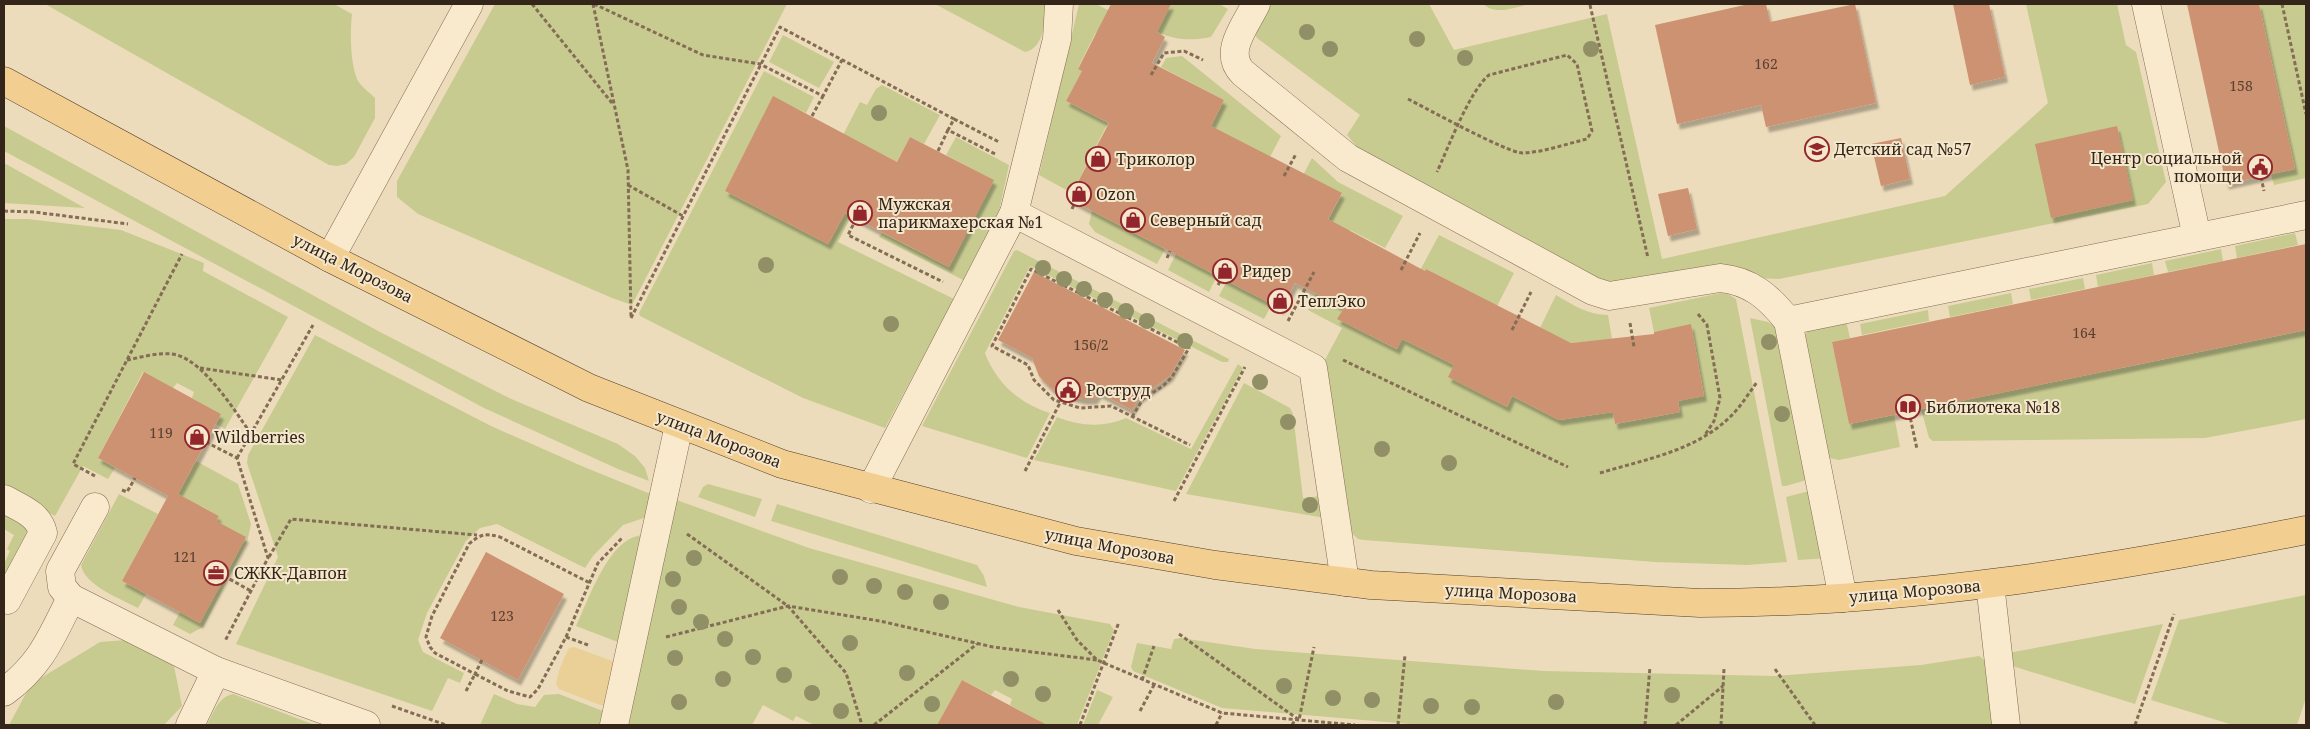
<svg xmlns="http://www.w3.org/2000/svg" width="2310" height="729" font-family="'Noto Serif',serif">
<defs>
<filter id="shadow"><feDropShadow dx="3" dy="5.5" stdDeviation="1" flood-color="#0004"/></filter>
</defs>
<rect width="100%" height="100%" fill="#eddcbb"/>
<!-- green -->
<g fill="#c7cb90">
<path d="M45,4H334L352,14C350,33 350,64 358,81C362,87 370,93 375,98V118L354,157L346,164L337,166L329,165Z"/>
<path d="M495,4H787L632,305L612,298L418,214L397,197V181Z"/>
<path d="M935,4H1048C1044,20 1045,48 1025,52Z"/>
<path d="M1079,4H1096L1116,14L1095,34L1078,68L1082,71L1066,101L1108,123L1072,193L1039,175Z"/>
<path d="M1162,4L1169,7L1171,4H1219L1228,9L1211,37C1188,42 1169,39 1149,28Z"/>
<path d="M1266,4H1429L1454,50L1607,14L1662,259L1945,196L2048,103L2026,4H2117L2126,45L2136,52L2166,182L2148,204L1779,279L1752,278L1609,287L1358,148L1347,135L1360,115L1257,38L1254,33Z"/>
<path d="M1483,4H1530C1515,7 1496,16 1483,4Z"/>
<path d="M2259,4H2306V178L2274,185L2271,174L2295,169Z"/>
<path d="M783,35L834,62L819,88L769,62Z"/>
<path d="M1182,56L1281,136L1270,157L1206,135L1224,100L1161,67L1166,58Z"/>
<path d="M764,71L814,97L806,113L773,97L725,191L828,244L845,213L851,217L838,242L954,299L885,428L803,398L640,316L639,313Z"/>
<path d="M882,85L940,115L924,144L910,137L897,162L876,151L831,158L860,102L867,105L876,89Z"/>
<path d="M4,126L380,332L509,398L618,444L635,456L645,468L649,481L618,469L484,408L4,151Z"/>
<path d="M956,137L1009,165L999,211L963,280L879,237L882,233L949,267L993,180L946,155Z"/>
<path d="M1312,158L1338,182L1403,216L1385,248L1350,230L1347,235L1326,224L1342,194L1299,183Z"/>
<path d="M4,163L85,208L4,203Z"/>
<path d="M1092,211L1165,249L1157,264L1095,232L1089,224Z"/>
<path d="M4,219H28L121,230L204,263L203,271L288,317L225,429L216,424L221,414L192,398L194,392L177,383L173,388L143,372L98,458L115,468L108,479L83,466L55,516L4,488Z"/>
<path d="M2295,233L2298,245L2237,258L2235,246Z"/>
<path d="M1439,235L1514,273L1497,306L1426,269L1420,280L1416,278Z"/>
<path d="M2221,249L2223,261L2168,272L2165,261Z"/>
<path d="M1017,250L1229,359L1228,362H1222L1030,266L985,353C996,383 1020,404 1050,413L1027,458L922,426L1014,251Z"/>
<path d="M1176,254L1217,276L1209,292L1168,270Z"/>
<path d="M2152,263L2154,275L2098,287L2096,275Z"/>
<path d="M2083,278L2085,289L2031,300L2029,289Z"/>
<path d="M1227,281L1272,304L1264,319L1219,296Z"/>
<path d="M1721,293L1728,294L1736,299L1787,562L1747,565L1655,562L1364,540L1358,539L1348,529L1320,369L1342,328L1308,310L1316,294L1344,308L1338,319L1396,349L1402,339L1454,365L1507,407L1512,396L1559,420L1613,412L1615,424L1680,412L1678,401L1704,395L1691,325L1654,332L1649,308Z"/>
<path d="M2011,293L2013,304L1950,317L1948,306Z"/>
<path d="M1556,295C1573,305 1588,315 1608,315L1612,339L1571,343L1540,328Z"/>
<path d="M1928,310L1929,321L1862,335L1860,324Z"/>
<path d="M1750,318L1768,322L1777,328L1810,479L1786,486H1782Z"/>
<path d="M1846,321L1850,338L1832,342L1849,424L1894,415L1900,447L1839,460L1829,458L1805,335L1809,329Z"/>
<path d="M2306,330V419L2205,438L1933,441L1929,438L1921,409Z"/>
<path d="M315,335L491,426L584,467L653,495L647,517L623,525L593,556L585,568L497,524L480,528L466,541L427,613L418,640L423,652L464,673L460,683L448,678L432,711L236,644L278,557L247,463L248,455Z"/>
<path d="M1238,364L1243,368L1176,491L1034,460L1057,417C1079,426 1104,428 1126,418L1191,449Z"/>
<path d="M1244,383L1290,408L1293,414L1303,498L1321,496L1325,518L1186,494Z"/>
<path d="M196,461L238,484L251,524L247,542L203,627L190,634L173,625L180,612L200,623L216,521L219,516L201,506L198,511L175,500Z"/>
<path d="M708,484L762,499L755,517L698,497L703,487Z"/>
<path d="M1813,490L1828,558L1798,560L1786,497Z"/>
<path d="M119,494L158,514L122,581L146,594L138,608C121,599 84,585 81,565Z"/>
<path d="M674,499L809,548L1019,607L1110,624L1114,630L1077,725H1037L1039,721L1010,705L1012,699L995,690L991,695L962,680L937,725H814L796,716L793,721L763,705L752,725H622Z"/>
<path d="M777,504L977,565L984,576L987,587L771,521Z"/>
<path d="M5,515L31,531L4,593V564L10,551L7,549L14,535L4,529Z"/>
<path d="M650,535L623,644L576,626C588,601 606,547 634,537C639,535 645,535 650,535Z"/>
<path d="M2306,595V698L2297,725H2233L2151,700L2179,620Z"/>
<path d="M2163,624L2135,704L2009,665L2008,653Z"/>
<path d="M1181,638L1255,649L1544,671L1775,676L1921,665L1979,656L1987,662L1993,725H1421L1222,708L1133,671L1131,667L1137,643L1171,649L1174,639Z"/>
<path d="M140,639L174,666L182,706L164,725H9L31,684L100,642Z"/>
<path d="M1097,690L1113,697L1098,725H1083Z"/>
<path d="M233,694L315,725H207C214,712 218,697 233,694Z"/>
<path d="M494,694L517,704L535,707L544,695L559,694L608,713L605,725H480Z"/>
</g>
<!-- sand -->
<path fill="#ead097" d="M574,647L615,662L606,705H600L559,689L556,684C558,671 563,660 569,648Z"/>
<!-- building -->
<g fill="#cc9271" filter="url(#shadow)">
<path d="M1111,4H1171L1157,32L1165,37L1152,63L1224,100L1211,126L1342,193L1328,219L1425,271L1426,269L1571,343L1654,334V332L1691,324L1704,396L1678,401L1680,412L1615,424L1613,412L1559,420L1512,396L1507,407L1448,377L1454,365L1402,339L1397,349L1337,319L1344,308L1295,283L1281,309L1069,199L1109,123L1066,101L1082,71L1078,69Z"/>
<path d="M1749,4H1766L1770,22L1855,4L1876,103L1766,127L1761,105L1677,124L1655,25Z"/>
<path d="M1953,4H1989L2005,77L1970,85Z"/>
<path d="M2187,4H2259L2295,169L2226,184Z"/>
<path d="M773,96L897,162L910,137L994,180L949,267L845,213L828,244L725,191Z"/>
<path d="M2117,126L2133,200L2051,218L2035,144Z"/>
<path d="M1901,138L1910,179L1881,186L1871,144Z"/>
<path d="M1688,188L1697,229L1668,236L1658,194Z"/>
<path d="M2306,244V330L1849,424L1832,342Z"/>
<path d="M1034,272L1185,350L1170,376L1139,398L1132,410L1099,393L1094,399H1083L1064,395L1051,388L1039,376L1032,358L998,340Z"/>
<path d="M144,372L221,414L178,494L219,516L216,521L246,537L200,623L122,581L168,496L98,458Z"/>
<path d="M486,552L564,594L518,680L440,638Z"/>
<path d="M962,680L1047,725H937Z"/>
</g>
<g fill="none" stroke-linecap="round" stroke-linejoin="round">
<defs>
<g id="minor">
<path d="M1256,4C1246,25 1222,52 1243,73L1348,158L1593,291L1609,296L1720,278C1751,281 1769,297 1788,321L2306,215"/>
<path d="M2146,4L2197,237"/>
<path d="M1014,213L1313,368L1345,582"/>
<path d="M330,258L469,4"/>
<path d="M1788,321L1843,598"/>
<path d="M871,489L1014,213L1057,39L1059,4"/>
<path d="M4,499C20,508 39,514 43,533L7,600"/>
<path d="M95,507L60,571L62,587L71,598L216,671L366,725"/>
<path d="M1990,584L2006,725"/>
<path d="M4,692C41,665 51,638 71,598"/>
<path d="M190,725L216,671"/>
<path d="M614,725L679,425"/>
</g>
<path id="major" d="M4,81L330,258L589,388L782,464L1076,541L1215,565L1371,585L1700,603C1904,603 2107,570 2306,530"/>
</defs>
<!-- minor casing -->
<use href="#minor" stroke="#846c55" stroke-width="29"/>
<!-- major casing -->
<use href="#major" stroke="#523b2a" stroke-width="29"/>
<!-- path -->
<g stroke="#846c55" stroke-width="3" stroke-dasharray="4 2.5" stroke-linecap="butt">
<path d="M532,4L612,103"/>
<path d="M593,4L628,170L631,317"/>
<path d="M594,4L703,55L760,64L823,96L842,60"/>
<path d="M2282,4L2306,114"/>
<path d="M1590,5L1648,258"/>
<path d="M1151,75L1164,53L1184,51L1203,60"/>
<path d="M1408,99C1426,108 1509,154 1523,153C1544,152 1566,144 1587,139L1592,131L1577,64L1567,55L1489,75C1470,90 1448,148 1437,172"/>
<path d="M812,116L823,96"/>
<path d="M954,119L999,142"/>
<path d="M938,151L948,130"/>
<path d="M1284,176L1296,154"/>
<path d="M2261,177L2264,191"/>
<path d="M628,185L683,216"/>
<path d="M1072,209L1075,202"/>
<path d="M4,211L34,212L128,224"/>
<path d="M856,219L848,235L943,282"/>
<path d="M1167,258L1170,251"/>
<path d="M1401,270L1420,233"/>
<path d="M1218,285L1222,278"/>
<path d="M1698,314L1707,325L1720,398L1714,421L1705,435"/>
<path d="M631,318L780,27L954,119L948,130L997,155"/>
<path d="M1288,321L1314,272"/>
<path d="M1630,323L1634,347"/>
<path d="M1512,330L1531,292"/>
<path d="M127,360C143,357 161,351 177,355C205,363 235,411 251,434"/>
<path d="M1343,360L1568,467"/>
<path d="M200,368L282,380"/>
<path d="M1909,412L1917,449"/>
<path d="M1132,417L1143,399L1163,386L1172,377L1189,348L1031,269L992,346L1028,365L1034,380L1054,400L1080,408L1111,406L1190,445"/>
<path d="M206,442L237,458L268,558L225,641"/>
<path d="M237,458L313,325"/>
<path d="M1025,471L1064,395"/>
<path d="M1600,473C1646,459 1696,451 1731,416C1741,406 1749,393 1757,382"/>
<path d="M95,476L73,464L182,254"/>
<path d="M122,490L127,492L135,478"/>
<path d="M1174,501L1245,367"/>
<path d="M687,534L788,606L846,673L862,725"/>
<path d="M269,557L291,519L477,535"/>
<path d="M224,576L251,591"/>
<path d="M1058,610L1077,640L1097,660L1222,713L1355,725"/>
<path d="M1179,634L1299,720L1314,647"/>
<path d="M566,637L598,563L623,537"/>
<path d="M666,637L788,606L880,621L993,647L1097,660"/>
<path d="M482,660L475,674L435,653L430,647L426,637L432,616L469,544C480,534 486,533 500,537L590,583"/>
<path d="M1775,669L1815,725"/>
<path d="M1142,680L1154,646"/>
<path d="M466,691L475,674L508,691L530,697L538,689L566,637L588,645"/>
<path d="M392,706L446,725"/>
<path d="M1140,711L1154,685"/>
<path d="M874,725L977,644"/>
<path d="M1080,725L1119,622"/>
<path d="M1216,725L1222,713"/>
<path d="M1292,725L1295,720"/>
<path d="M1398,725L1405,655"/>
<path d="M1645,725L1650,667"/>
<path d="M1676,725L1723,686"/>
<path d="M1721,725L1724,669"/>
<path d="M2135,725L2174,614"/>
</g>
<!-- minor -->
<use href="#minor" stroke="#f9eace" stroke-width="28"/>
<!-- major -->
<use href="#major" stroke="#f2cf91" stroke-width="28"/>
</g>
<!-- trees -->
<g fill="#918f66">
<circle cx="1307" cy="32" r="8"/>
<circle cx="1417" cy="39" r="8"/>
<circle cx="1330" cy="49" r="8"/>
<circle cx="1591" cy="49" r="8"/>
<circle cx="1465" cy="58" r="8"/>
<circle cx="879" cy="113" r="8"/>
<circle cx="766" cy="265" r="8"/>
<circle cx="1043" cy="268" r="8"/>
<circle cx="1064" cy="279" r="8"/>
<circle cx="1084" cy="289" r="8"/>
<circle cx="1105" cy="300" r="8"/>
<circle cx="1126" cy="311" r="8"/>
<circle cx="1147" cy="321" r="8"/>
<circle cx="891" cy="324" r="8"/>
<circle cx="1185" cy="341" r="8"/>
<circle cx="1769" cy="342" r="8"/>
<circle cx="1260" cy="382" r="8"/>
<circle cx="1782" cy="414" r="8"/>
<circle cx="1288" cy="422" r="8"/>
<circle cx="1382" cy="449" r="8"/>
<circle cx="1449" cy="463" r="8"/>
<circle cx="1310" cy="505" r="8"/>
<circle cx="694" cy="558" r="8"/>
<circle cx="840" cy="577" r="8"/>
<circle cx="673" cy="579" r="8"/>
<circle cx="874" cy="586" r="8"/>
<circle cx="905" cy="592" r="8"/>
<circle cx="941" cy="602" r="8"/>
<circle cx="679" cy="607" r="8"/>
<circle cx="701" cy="622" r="8"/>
<circle cx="725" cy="639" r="8"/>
<circle cx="850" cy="643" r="8"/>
<circle cx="753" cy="657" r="8"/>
<circle cx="675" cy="658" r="8"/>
<circle cx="907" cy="673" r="8"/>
<circle cx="784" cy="675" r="8"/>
<circle cx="723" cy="679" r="8"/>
<circle cx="1011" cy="679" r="8"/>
<circle cx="1284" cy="686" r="8"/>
<circle cx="812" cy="693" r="8"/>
<circle cx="1043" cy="694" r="8"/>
<circle cx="1672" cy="695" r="8"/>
<circle cx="1333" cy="698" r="8"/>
<circle cx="1372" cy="700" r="8"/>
<circle cx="679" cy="702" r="8"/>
<circle cx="1556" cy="702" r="8"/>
<circle cx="932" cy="704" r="8"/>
<circle cx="1431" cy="706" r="8"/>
<circle cx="1472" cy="707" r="8"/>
<circle cx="841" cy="711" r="8"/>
</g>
<!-- icons -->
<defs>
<symbol id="school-ring" viewBox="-11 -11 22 22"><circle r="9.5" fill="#f5e7cb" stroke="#93262c" stroke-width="1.5"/><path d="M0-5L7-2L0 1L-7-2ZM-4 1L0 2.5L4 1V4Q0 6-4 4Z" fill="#93262c"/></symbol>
<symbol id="shop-ring" viewBox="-11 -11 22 22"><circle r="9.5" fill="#f5e7cb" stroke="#93262c" stroke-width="1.5"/><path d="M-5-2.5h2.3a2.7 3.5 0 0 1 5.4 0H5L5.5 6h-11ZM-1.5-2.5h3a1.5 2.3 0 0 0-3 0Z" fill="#93262c"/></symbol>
<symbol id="civic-ring" viewBox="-11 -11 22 22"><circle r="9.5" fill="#f5e7cb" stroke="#93262c" stroke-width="1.5"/><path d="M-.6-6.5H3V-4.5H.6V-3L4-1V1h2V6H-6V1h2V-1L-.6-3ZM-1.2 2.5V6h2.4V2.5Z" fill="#93262c"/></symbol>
<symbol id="library-ring" viewBox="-11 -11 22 22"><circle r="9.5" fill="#f5e7cb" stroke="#93262c" stroke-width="1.5"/><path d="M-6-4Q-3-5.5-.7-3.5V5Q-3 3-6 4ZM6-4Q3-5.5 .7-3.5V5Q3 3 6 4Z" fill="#93262c"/></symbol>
<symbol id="office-ring" viewBox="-11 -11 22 22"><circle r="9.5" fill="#f5e7cb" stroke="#93262c" stroke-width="1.5"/><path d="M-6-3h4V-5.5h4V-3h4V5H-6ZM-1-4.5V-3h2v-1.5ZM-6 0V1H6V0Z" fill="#93262c"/></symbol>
</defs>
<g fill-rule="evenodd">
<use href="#school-ring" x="1803" y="135" width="28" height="28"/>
<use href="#shop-ring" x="1084" y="145" width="28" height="28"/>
<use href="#civic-ring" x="2246" y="153" width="28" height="28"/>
<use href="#shop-ring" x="1065" y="180" width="28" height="28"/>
<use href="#shop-ring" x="846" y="199" width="28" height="28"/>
<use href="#shop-ring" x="1119" y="206" width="28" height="28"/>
<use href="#shop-ring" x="1211" y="257" width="28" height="28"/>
<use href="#shop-ring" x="1266" y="287" width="28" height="28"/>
<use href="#civic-ring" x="1054" y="376" width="28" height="28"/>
<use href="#library-ring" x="1894" y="393" width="28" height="28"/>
<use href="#shop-ring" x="183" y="423" width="28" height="28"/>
<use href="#office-ring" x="202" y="559" width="28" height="28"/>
</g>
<g text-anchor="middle" stroke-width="4" stroke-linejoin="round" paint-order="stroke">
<!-- number labels -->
<g font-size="14" fill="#594030">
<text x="1766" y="69">162</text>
<text x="2241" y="91">158</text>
<text x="2084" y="338">164</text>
<text x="1091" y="350">156/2</text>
<text x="161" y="438">119</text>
<text x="185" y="562">121</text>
<text x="502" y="621">123</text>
</g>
<!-- poi labels -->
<g font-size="16" fill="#33251a" stroke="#f5e7cb" text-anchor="start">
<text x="1834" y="155">Детский сад №57</text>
<text x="2242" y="164" text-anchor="end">Центр социальной<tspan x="2242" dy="18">помощи</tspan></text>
<text x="1116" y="165">Триколор</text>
<text x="1096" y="200">Ozon</text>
<text x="878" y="210">Мужская<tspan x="878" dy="18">парикмахерская №1</tspan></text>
<text x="1150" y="226">Северный сад</text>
<text x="1242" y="277">Ридер</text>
<text x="1298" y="307">ТеплЭко</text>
<text x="1086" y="396">Роструд</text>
<text x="1926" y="413">Библиотека №18</text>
<text x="214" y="443">Wildberries</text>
<text x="234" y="579">СЖКК-Давпон</text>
</g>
<!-- street labels -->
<g font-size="16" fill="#33251a" stroke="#f5e7cb">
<text transform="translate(353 268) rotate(27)" y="6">улица Морозова</text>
<text transform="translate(719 439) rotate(21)" y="6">улица Морозова</text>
<text transform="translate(1110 546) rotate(11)" y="6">улица Морозова</text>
<text transform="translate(1915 591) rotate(-5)" y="6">улица Морозова</text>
<text transform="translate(1511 593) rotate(3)" y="6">улица Морозова</text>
</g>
</g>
<!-- border -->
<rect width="2310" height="729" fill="none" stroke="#33251a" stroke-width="10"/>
</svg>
